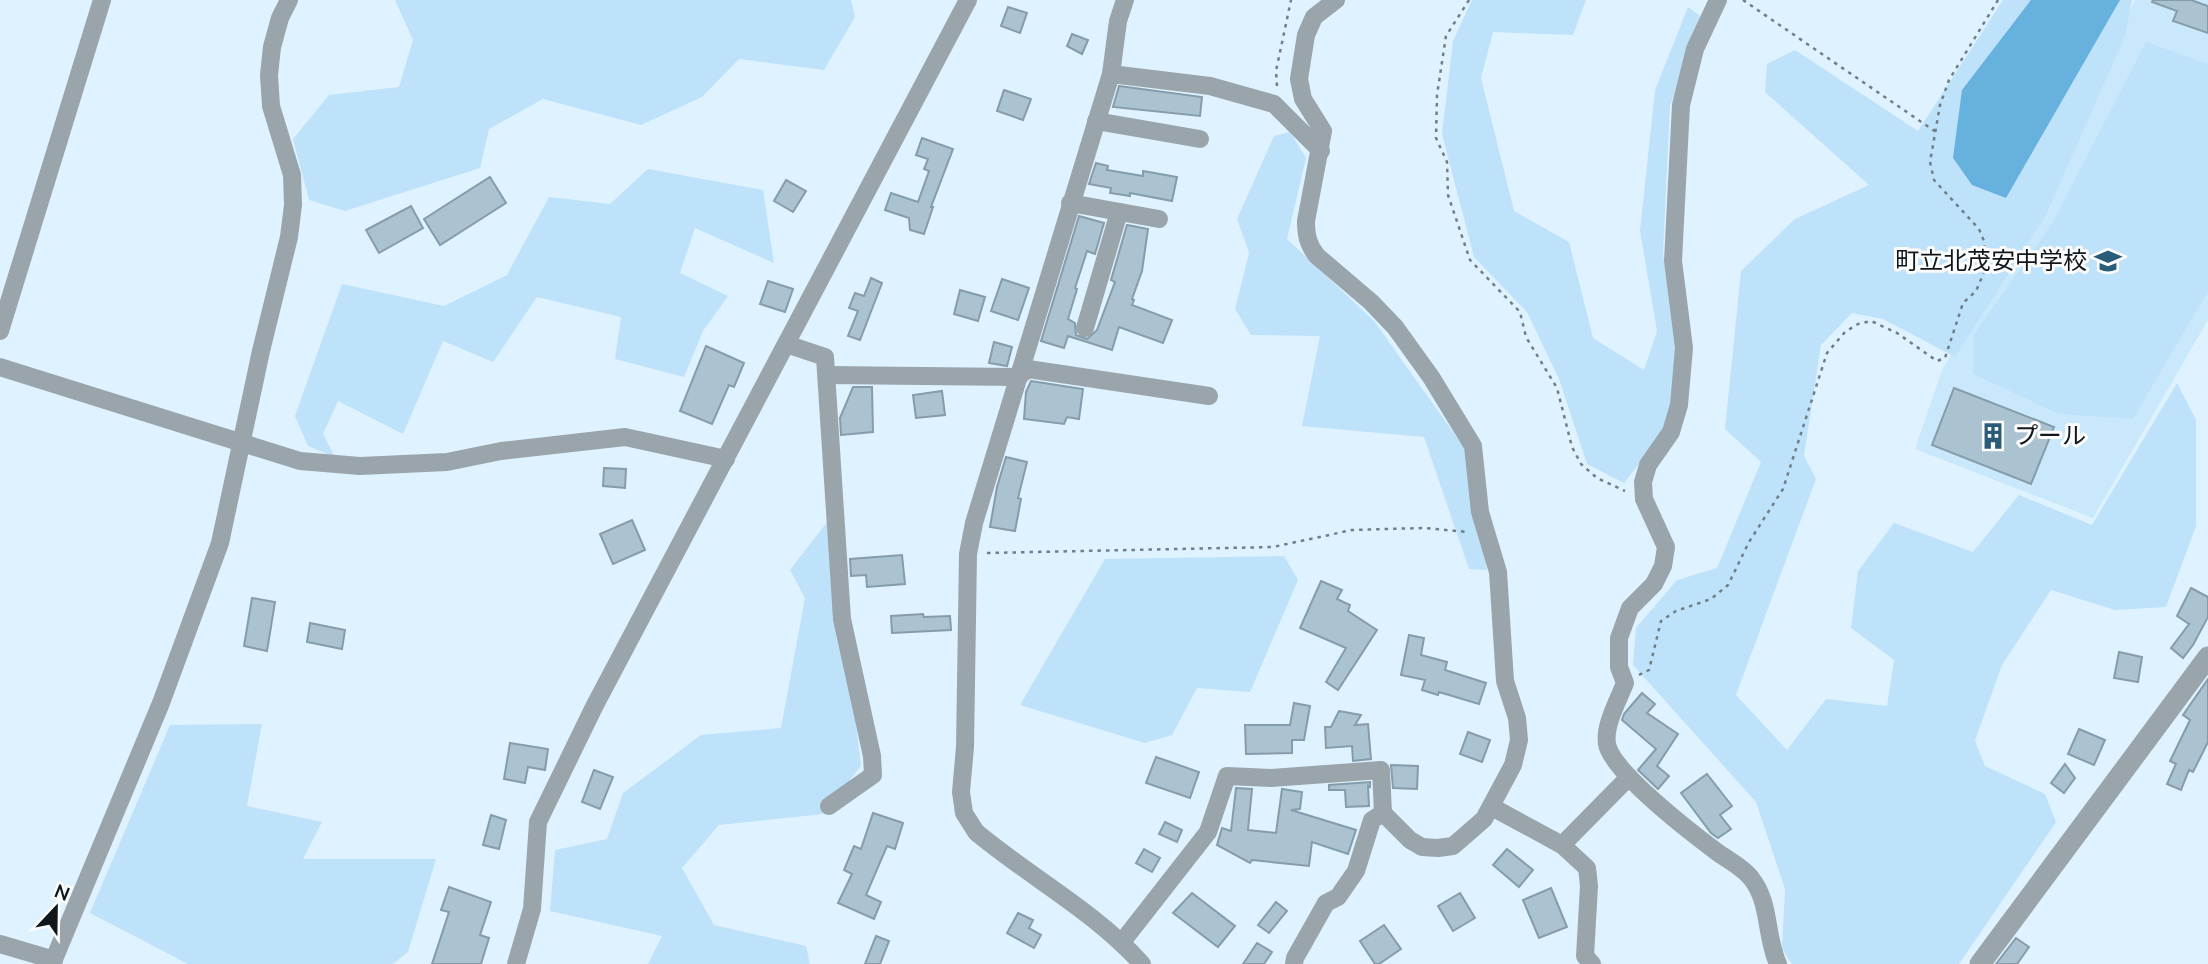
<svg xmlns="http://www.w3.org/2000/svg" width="2208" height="964" font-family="Mulish,'Noto Sans JP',sans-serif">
<rect width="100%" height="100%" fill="#dff2ff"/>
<!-- built -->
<path fill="#c9e8fc" d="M2135,0H2208V320L2093,518L1915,449L1942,370L2044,203Z"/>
<!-- green -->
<g fill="#bde2fa">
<path d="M395,0H851L855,17L824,70L739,59L702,97L641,125L543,99L489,129L480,168L345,211L309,200L293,139L329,95L399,87L413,40Z"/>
<path d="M1472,0H1586L1573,35L1493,32L1481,78L1514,211L1569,242L1593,338L1644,370L1657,331L1640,231L1655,90L1688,7L1700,16L1670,106L1663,253L1677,364L1670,424L1624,483L1587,464L1559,379L1527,312L1474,257L1442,134L1453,41Z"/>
<path d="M2003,0H2132L2125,36L2046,215L1955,357L1883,319L1852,313L1821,345L1804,456L1816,479L1736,695L1787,750L1826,699L1887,706L1894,660L1851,628L1858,571L1894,523L1973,552L2019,495L2092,525L2177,383L2196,420V526L2166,607L2115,610L2051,590L2002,665L1975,741L1985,766L2045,794L2056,822L1959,964H1792L1782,949L1785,889L1756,802L1633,665L1636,628L1677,580L1717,568L1761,462L1725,429L1741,271L1795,219L1869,185L1765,92L1767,64L1795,50L1918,131Z"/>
<path d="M2146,42L2208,64V291L2133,419L2059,414L1973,374V336L2053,222Z"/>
<path d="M1290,132L1306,158L1287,239L1374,321L1468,453L1487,570L1469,569L1424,437L1302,426L1320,336L1251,335L1235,309L1249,253L1237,219L1274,136Z"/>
<path d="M648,169L763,190L774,263L695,228L680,273L728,296L703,331L684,377L615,359L621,317L537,297L493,362L443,341L403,434L338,401L323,434L335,457L308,446L295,416L342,284L444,306L507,275L549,197L610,204Z"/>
<path d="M831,517L861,766L823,814L719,825L682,868L714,925L806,946L810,964H648L662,936L550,911L555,850L607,839L623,793L701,735L781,728L805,598L790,570Z"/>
<path d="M1284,556L1298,580L1250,692L1197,688L1172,735L1145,743L1020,705L1105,559Z"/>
<path d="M262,724L247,806L322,822L303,859H436L408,952L393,964H188L90,913L170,725Z"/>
</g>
<!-- water -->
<path fill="#66b1dd" d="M2031,0H2120L2006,198L1972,185L1953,158L1962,90Z"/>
<!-- building -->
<g fill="#abc2d1" stroke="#859caa" stroke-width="2">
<path d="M2153,0H2191L2208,6V33L2173,21L2177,11L2152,2Z"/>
<path d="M1008,7L1027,13L1020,33L1001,26Z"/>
<path d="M1072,34L1088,40L1082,54L1067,46Z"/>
<path d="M1119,86L1202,97L1200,116L1113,107Z"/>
<path d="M1004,90L1031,99L1023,120L997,111Z"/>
<path d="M922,138L953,149L931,207H933L924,234L910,230L909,218L885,210L891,193L918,202L929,171L924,169L928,159L916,155Z"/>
<path d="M1096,163L1108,166L1107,170L1143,176V171L1177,177L1172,201L1130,193V196L1110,193L1111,188L1089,184Z"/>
<path d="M490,177L506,203L440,245L424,219Z"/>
<path d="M786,180L806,191L793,212L774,201Z"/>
<path d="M411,206L423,228L379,253L366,230Z"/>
<path d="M1079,216L1104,223L1095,254L1087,251L1075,288L1077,289L1068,319L1075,323L1076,335L1087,339L1097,330L1115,282L1111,280L1127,225L1148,229L1142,271L1132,299L1134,300L1132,305L1172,320L1163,343L1119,327L1112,350L1068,336L1064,348L1041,341Z"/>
<path d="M871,278L882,283L860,340L848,336L858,311L849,308L855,293L864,296Z"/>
<path d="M1002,279L1029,288L1018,320L991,311Z"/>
<path d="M768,281L793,289L785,312L760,304Z"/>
<path d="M960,290L985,297L978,321L954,314Z"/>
<path d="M994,342L1012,347L1007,366L989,363Z"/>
<path d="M706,346L744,363L734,387L729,385L712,424L680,411Z"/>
<path d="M1031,381L1083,389L1079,419L1067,417L1064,424L1024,419L1026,392Z"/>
<path d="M853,387H872L873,432L841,435L840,418Z"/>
<path d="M1954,388L2054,427L2031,484L1932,445Z"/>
<path d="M942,391L945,415L916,418L913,395Z"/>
<path d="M1006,457L1027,462L1018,498L1021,499L1015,531L990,527L997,487Z"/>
<path d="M604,468L626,469L625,488L603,486Z"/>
<path d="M632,520L645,550L613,564L600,534Z"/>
<path d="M902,555L905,584L867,587L866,575L851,576L850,559Z"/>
<path d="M1321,581L1342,590L1337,599L1350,605L1348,611L1377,630L1338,690L1326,682L1346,648L1300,628Z"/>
<path d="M2191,588L2208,597V617L2193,645L2183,658L2171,648L2189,624L2177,616Z"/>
<path d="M252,598L275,602L267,651L244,646Z"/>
<path d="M923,614L924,617L950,616L951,630L892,633L891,616Z"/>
<path d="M310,623L345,630L342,649L307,642Z"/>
<path d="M1409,635L1424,638L1421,655L1447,662L1445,670L1486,683L1479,704L1439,692L1438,695L1422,690L1425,680L1401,675Z"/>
<path d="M2119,652L2142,657L2138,682L2114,678Z"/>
<path d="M2208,679V742L2193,772L2189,770L2181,790L2167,784L2176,764L2170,761L2190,720L2183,715Z"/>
<path d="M1642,693L1655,704L1647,713L1678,734L1657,766L1669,776L1658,789L1638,770L1656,749L1622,720L1624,714Z"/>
<path d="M1294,703L1310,706L1304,740H1292V753L1246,754L1245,725H1290Z"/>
<path d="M1339,711L1361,715L1355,725L1368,724L1371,759L1353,761L1352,746L1326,748L1325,727H1331Z"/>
<path d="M2079,729L2105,740L2094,765L2068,754Z"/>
<path d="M1468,732L1490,740L1482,762L1460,754Z"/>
<path d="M510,743L548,749L545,770L528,767L525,783L504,779Z"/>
<path d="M1156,757L1199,772L1190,798L1146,783Z"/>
<path d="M2065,764L2075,778L2064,793L2051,783Z"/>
<path d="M1391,765L1418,766L1417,789L1393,788Z"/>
<path d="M594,770L613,777L600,809L582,802Z"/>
<path d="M1707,774L1732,806L1720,815L1731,829L1718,838L1711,833L1681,793Z"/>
<path d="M1370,782V787L1368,786L1369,806L1346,807L1345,790H1329V785Z"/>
<path d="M1236,788L1252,789L1248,830L1276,833L1282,789L1302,792L1300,809L1291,810L1356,830L1348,854L1312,842L1309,866L1252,860L1250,863L1217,845L1222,828L1231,831Z"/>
<path d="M873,813L903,823L895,849L887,846L866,895L881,902L874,919L838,903L852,874L844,870L854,846L861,849Z"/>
<path d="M491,815L506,820L499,849L483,845Z"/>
<path d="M1165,822L1182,830L1177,842L1159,834Z"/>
<path d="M1144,849L1160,858L1152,872L1136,863Z"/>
<path d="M1507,849L1533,870L1519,887L1493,865Z"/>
<path d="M449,887L491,902L480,935L489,938L481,964H432L449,912L441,910Z"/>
<path d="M1551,888L1567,927L1539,938L1523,900Z"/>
<path d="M1192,893L1235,926L1218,947L1173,913Z"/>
<path d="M1460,893L1475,918L1453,931L1438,906Z"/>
<path d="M1276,902L1287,911L1269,933L1258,925Z"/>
<path d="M1018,913L1033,920L1029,928L1041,935L1034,948L1007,933Z"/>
<path d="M1384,925L1401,949L1379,964H1375L1360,941Z"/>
<path d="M876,936L889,941L880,964H865Z"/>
<path d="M2016,938L2029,947L2017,964H1996Z"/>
<path d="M1257,943L1272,952L1264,964H1243Z"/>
</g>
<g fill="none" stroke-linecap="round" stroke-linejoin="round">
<!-- path -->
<g stroke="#717e87" stroke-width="2.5" stroke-dasharray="3.5 5" stroke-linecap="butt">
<path d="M1469,0L1446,36L1437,95L1436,138L1447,162L1448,195L1470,260L1520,312L1526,337L1557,388L1572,447L1581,464L1597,478L1625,491"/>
<path d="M1743,0L1936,132"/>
<path d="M1277,86L1276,71L1291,0"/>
<path d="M987,553L1273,547L1352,530L1424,528L1468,532"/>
<path d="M1639,675L1649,670L1661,621L1676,611L1711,599L1728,585L1749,542L1783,489L1827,353L1845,332L1858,324L1871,321L1897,333L1937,361L1945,358L1963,303L1976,291L1985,270L1984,241L1979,229L1934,180L1930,162L1940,105L1949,80L1998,0"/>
</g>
<!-- minor -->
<g stroke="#9aa5ab" stroke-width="18">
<path d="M1125,0L1118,21L1111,74L974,523L968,554L965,747L961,792L964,813L976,832C1031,878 1093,910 1142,964"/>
<path d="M1718,0L1695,49L1681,105L1673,261L1684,348L1679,405L1671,432L1648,465L1643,482L1644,499L1666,547L1663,566L1654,584L1630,608L1619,638V667L1625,683C1618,701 1604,725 1607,744C1612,772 1693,834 1717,852C1728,860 1744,868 1751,878C1771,903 1765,936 1778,964"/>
<path d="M1111,74L1210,86L1274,104L1321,151"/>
<path d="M1096,121L1200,139"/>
<path d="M1070,203L1159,219"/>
<path d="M1085,328L1119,212"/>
<path d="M0,331L102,0"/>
<path d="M786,344L825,357L842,619L872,756L873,775L829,806"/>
<path d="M0,367L300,461L360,466L447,462L501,451L625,437L726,459"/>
<path d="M827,375L1018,377L1028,369L1209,396"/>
<path d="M1492,807L1562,845"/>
<path d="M1122,942L1208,832L1227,776L1271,778L1381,770L1383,813"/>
<path d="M0,944L54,960"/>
<path d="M52,964L161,703L220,543L261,351L289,237L293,205L292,175L271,106L269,75L272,47L280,18L289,0"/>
<path d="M516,964L532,909L538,822L595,705L968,0"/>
<path d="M1294,964L1295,958L1326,903L1338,897L1356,871L1372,820L1383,813L1410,840L1422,847L1438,848L1453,846L1484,819L1513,765L1519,740L1517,718L1505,681L1498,572L1480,512L1473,446L1431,377L1395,327L1371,302L1317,256C1308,245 1306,235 1306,221L1323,131L1303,99L1299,79L1306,35L1314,17L1336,0"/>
<path d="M1592,964L1585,956L1589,886L1587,868L1562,845L1629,777"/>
</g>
<!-- tertiary -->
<path stroke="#9aa5ab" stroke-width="21" d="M1980,964L2208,657"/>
</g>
<!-- icons -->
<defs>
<symbol id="school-bare" viewBox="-9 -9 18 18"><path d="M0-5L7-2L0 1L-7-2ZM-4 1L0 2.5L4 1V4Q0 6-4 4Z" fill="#295c79" stroke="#fcfcfc" stroke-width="2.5" paint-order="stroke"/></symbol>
<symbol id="building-bare" viewBox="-9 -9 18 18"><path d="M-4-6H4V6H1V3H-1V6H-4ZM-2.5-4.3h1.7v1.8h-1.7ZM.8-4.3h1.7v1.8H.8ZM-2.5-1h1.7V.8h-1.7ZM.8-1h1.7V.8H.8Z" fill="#295c79" stroke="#fcfcfc" stroke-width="2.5" paint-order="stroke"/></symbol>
</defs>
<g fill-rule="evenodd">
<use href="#school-bare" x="2089" y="242" width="38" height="38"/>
<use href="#building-bare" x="1974" y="417" width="38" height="38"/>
</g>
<g text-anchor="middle" stroke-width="6" stroke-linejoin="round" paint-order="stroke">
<!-- poi labels -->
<g font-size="24" fill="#0f171c" stroke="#fcfcfc" text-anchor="end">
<text x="2087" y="269">町立北茂安中学校</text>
<text x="2014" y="444" text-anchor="start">プール</text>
</g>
</g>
<!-- north arrow -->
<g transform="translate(56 908) rotate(22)" stroke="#fcfcfc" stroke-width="5" paint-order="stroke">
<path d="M0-5L12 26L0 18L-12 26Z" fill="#0f171c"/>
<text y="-10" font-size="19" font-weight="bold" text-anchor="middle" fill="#0f171c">N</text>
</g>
</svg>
